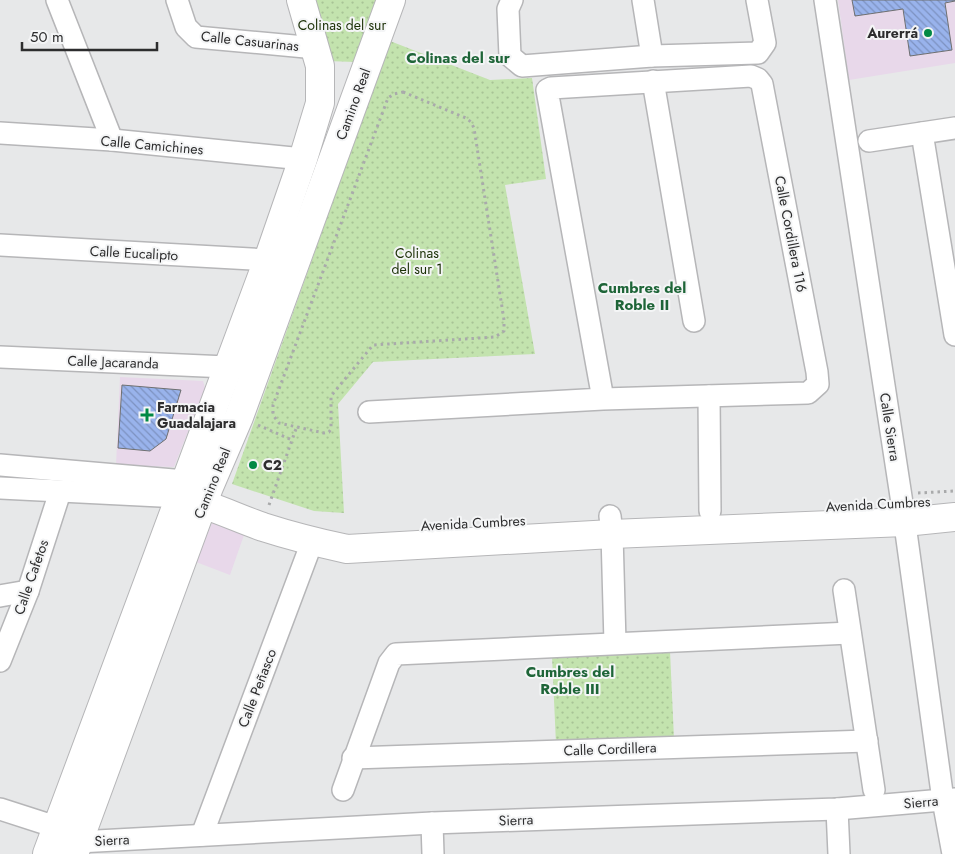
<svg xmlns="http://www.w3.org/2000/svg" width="955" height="854" font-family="Jost,sans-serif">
<defs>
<pattern id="park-dots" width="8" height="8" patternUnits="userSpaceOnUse" patternTransform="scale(1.25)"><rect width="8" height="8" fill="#c3e3ae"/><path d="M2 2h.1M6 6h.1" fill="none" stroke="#a8c396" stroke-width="1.8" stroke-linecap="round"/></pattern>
<pattern id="building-back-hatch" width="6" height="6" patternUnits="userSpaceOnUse" patternTransform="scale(1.25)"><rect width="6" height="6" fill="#99b3ec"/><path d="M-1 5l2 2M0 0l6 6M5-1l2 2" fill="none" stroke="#7d92c0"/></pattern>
</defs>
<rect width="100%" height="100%" fill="#e7e8e9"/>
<!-- commercial -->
<g fill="#e8d8ea">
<path d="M838,0H955V63L849,80Z"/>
<path d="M120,377L203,381L205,388L174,467L116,465Z"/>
<path d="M212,523L244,535L230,575L196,562Z"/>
</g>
<!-- park -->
<g fill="url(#park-dots)">
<path d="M307,0H378L355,62L327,61Z"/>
<path d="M390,41L490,80L532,78L546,179L505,185L535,354L373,362L338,404L344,513L314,511L232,484Z"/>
<path d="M670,651L674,739L556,744L552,656Z"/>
</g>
<!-- building -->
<g fill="url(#building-back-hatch)" stroke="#6f7071">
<path d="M852,0H955V1L945,3L952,50L910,56L903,9L855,16Z"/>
<path d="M122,385L181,390L166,439L150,451L118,448Z"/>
</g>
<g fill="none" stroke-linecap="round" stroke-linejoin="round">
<defs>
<g id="street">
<path d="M57,0L112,140"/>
<path d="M177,0L186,27L196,37L316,48"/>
<path d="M512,0L508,9L510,56L522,66L652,56L758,53L765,43L757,0"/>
<path d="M643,0L652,56"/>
<path d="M825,0L902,503L943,800L953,854"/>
<path d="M653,81L694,321"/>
<path d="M0,133L112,140L303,159"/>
<path d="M922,133L955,335"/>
<path d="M869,141L955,128"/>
<path d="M0,245L268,260"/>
<path d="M0,357L227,367"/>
<path d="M709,396L710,511"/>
<path d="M369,412L603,399L808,393L818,384L817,372L762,84L758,79L751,76L551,88L547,90L603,399"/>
<path d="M0,465L185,481"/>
<path d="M0,488L180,497"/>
<path d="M610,516L612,534L615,643"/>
<path d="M844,590L874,790"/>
<path d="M0,596L28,591"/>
<path d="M0,661L28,591L60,492"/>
<path d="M353,758L867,741"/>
<path d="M343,790L389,663L396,654L850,633"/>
<path d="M0,809L56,827"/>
<path d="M837,809L839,854"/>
<path d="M432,823L433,854"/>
<path d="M202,835L312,542"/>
<path d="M78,842L432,823L837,809L955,799"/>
</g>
<g id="secondary">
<path d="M186,499C213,506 237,518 263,527C291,536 319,543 347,549L612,534L905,522L955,517"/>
<path d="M47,854L268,260L303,159L320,103V66L301,0"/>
<path d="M74,854L209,487L239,417L391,0"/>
</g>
</defs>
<!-- street casing -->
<use href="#street" stroke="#b6b6b8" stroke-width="24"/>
<!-- secondary casing -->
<use href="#secondary" stroke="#b6b6b8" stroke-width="30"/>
<!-- path -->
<g stroke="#a9aaab" stroke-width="3" stroke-dasharray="2.5 4" stroke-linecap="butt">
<path d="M403,92L466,118L471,122L474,128L504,320V331L495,337L373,345L331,396V429L329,432L324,433L279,423L273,415V405L388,98L394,94Z"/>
<path d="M258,425L292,440"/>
<path d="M918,493L955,491"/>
<path d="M269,505L297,426"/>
</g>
<!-- street -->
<use href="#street" stroke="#fff" stroke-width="21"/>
<!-- secondary -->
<use href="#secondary" stroke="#fff" stroke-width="28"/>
</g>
<!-- markers -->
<g fill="#028945" stroke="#f4f5f6" stroke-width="2">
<circle cx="928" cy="33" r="5"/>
<path d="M144.5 407.5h5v5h5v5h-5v5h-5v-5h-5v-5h5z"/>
<circle cx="253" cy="465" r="5"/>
</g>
<g text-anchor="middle" stroke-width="4" stroke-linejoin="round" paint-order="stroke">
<!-- park labels -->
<g font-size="14" fill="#1b3006" stroke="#f4f5f6">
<text x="342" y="30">Colinas del sur</text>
<text x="417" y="258">Colinas<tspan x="417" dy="16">del sur 1</tspan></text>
</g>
<!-- poi labels -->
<g font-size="14" font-weight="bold" fill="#2d2d2e" stroke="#f4f5f6" text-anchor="start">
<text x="918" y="38" text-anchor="end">Aurerrá</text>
<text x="157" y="412">Farmacia<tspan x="157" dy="16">Guadalajara</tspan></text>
<text x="263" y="470">C2</text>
</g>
<!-- street labels -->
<g font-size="14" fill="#2d2d2e" stroke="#f4f5f6">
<text transform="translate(250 41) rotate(6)" y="5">Calle Casuarinas</text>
<text transform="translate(353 104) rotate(-70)" y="5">Camino Real</text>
<text transform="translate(152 145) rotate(5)" y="5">Calle Camichines</text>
<text transform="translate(791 234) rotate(79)" y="5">Calle Cordillera 116</text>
<text transform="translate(134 253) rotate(3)" y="5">Calle Eucalipto</text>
<text transform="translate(113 362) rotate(2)" y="5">Calle Jacaranda</text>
<text transform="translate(890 427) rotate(81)" y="5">Calle Sierra</text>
<text transform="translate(212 483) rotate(-68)" y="5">Camino Real</text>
<text transform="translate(878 504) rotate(-3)" y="5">Avenida Cumbres</text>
<text transform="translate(473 523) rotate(-3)" y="5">Avenida Cumbres</text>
<text transform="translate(31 577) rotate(-71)" y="5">Calle Cafetos</text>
<text transform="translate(257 688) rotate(-69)" y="5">Calle Peñasco</text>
<text transform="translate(610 749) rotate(-2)" y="5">Calle Cordillera</text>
<text transform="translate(921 802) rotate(-5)" y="5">Sierra</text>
<text transform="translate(516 820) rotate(-2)" y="5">Sierra</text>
<text transform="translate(112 840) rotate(-3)" y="5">Sierra</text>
</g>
<!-- neighbourhood labels -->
<g font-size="15" font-weight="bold" fill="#1e6538" stroke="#f4f5f6">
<text x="458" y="63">Colinas del sur</text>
<text x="642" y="293">Cumbres del<tspan x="642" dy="17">Roble II</tspan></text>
<text x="570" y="677">Cumbres del<tspan x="570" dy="17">Roble III</tspan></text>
</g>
</g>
<!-- scale -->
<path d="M22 42v8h135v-8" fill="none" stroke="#2d2d2e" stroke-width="2.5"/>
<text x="30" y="42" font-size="15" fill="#2d2d2e" stroke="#f4f5f6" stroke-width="4" paint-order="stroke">50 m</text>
</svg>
